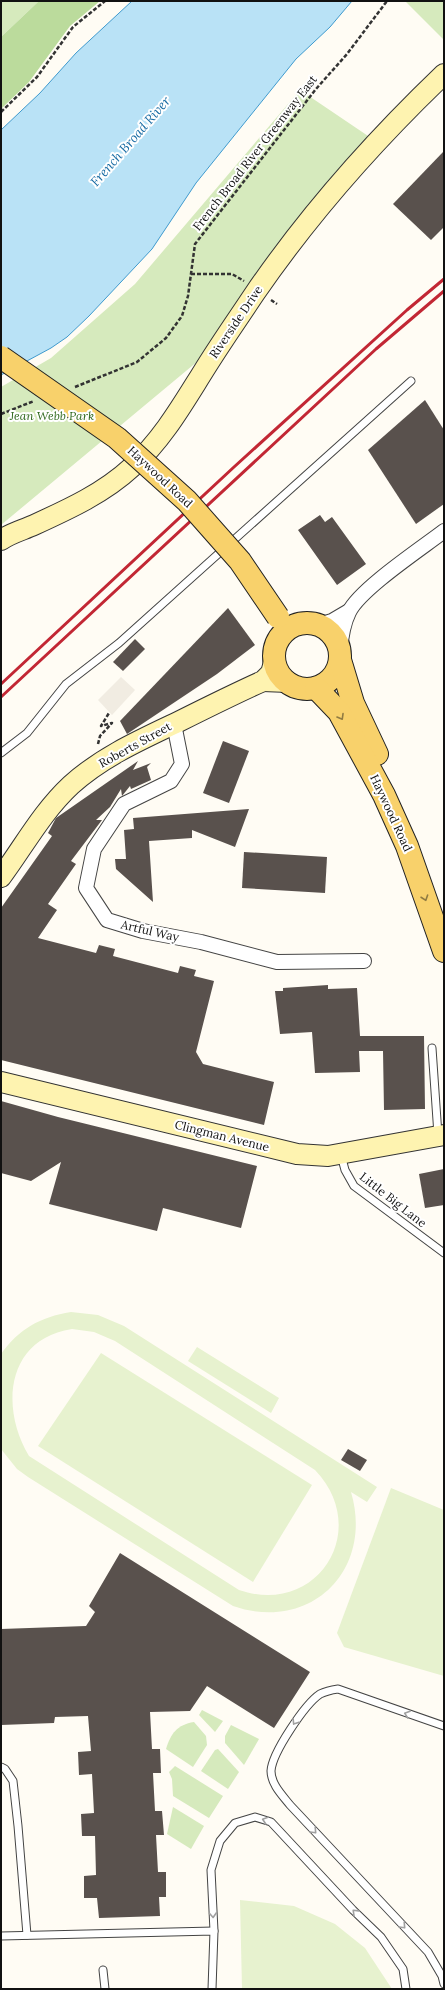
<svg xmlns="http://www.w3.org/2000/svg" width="445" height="1990" font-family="Lora,serif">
<rect width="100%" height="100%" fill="#fffcf4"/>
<!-- green -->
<g fill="#d6eabd">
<path d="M1,1H39L1,37Z"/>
<path d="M405,1H444V40Z"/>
<path d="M300,90L377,142L210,351L1,525V387L51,358L135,284Z"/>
<path d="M202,1710L223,1721L215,1732L199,1715Z"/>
<path d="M194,1722L206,1736L207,1745L193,1767L166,1749C171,1733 177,1725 194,1722Z"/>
<path d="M231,1725L259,1739L244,1765L225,1743V1736Z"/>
<path d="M218,1749L239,1772L228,1789L201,1771L215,1750Z"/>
<path d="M175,1766L223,1796L209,1818L173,1796L172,1779L169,1772Z"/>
<path d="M173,1807L204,1826L191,1849L167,1834Z"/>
</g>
<!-- forest -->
<path fill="#bbdb9c" d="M39,1H100L70,26L29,82L1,109V37Z"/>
<!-- pitch -->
<g fill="#e7f2cf" fill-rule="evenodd">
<path d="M71,1312L98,1315L124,1326L377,1487L367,1502L351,1492C374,1570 311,1633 233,1606L28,1477L17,1469L1,1449V1354C19,1329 40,1317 71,1312ZM72,1329L94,1332L115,1341L315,1470C372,1529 318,1617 239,1590L29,1456C0,1408 6,1339 72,1329Z"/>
<path d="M197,1347L279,1398L271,1413L188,1361Z"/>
<path d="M101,1353L312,1485L253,1582L38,1446Z"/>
<path d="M391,1488L444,1510V1676L344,1647L337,1633Z"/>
<path d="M240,1900L294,1906L335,1924L365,1948L392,1989H242Z"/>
</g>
<!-- plaza -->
<path fill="#f1ece2" d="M121,677L135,690L112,715L98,700Z"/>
<!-- water -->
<path fill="#b9e2f6" stroke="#3f9ace" d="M132,1H352L330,27L296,59L196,183L152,249L89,316L67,337L51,348L1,375V130L40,93L76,53Z"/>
<!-- building -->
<g fill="#59514d">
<path d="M444,151V227L431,240L393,204Z"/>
<path d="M425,400L444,430V504L416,524L368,450Z"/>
<path d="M320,515L325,522L332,517L366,564L337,585L298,530Z"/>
<path d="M228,608L255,645L217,674L127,734L120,721Z"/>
<path d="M135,639L145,649L123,671L113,662Z"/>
<path d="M223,741L249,751L229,803L203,793Z"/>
<path d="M138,761L133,770L151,763L147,767L151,780L131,789L130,786L122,796L121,789L110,807L96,820H102L71,861L76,864L48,904L57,910L38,938L96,953L99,945L115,949L113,956L178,973L180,966L196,970L194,976L214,981L196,1052L203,1064L274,1082L264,1125L1,1060V908L52,836L48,833L56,818Z"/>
<path d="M249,809L235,847L192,830V838L149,841L153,902L116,869L115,859H126L124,830L134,829L133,818Z"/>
<path d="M244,852L327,857L325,893L242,888Z"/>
<path d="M328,985V989L357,988L360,1036H424L425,1109L384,1110L383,1051H359L360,1072L315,1073L312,1032L280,1034L275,991H283V988Z"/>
<path d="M1,1101L58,1117L257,1166L241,1228L163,1208L157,1231L49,1204L61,1162L31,1181L1,1173Z"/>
<path d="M444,1169V1205L425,1208L419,1174Z"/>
<path d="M348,1449L367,1460L360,1471L341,1460Z"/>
<path d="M120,1553L310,1672L274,1728L207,1686L190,1711L150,1712L152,1749H160L161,1773H153L155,1811H162L164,1835H156L158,1872H166V1897H159L160,1916L99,1918L97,1898H84V1876L96,1875L95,1836H82L81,1814L94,1813L92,1774L79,1775L78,1752L91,1751L88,1716L55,1717L54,1723L1,1725V1629L86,1626L95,1612L89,1606Z"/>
</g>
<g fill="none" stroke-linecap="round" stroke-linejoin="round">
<defs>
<g id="service">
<path d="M1,753L27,733L66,684L119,643L411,381"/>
<path d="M432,1048L438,1135"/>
<path d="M341,1155L345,1170L354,1186L444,1253"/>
<path d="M444,1726L338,1689C331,1690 326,1691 320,1694C305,1704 272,1753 271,1771C271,1784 282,1795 290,1805L428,1952L442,1976L444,1984"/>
<path d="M1,1767L5,1769L13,1781L18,1826L27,1935"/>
<path d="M214,1931L211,1870L220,1841L235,1823L255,1817L271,1822L353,1910L381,1937L403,1969L406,1989"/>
<path d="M1,1936L214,1931L212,1989"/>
<path d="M103,1970L105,1989"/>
</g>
<g id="minor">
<path d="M319,625L332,621L349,611"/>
<path d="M340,651C341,638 343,624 349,612C360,589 422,548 444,531"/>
<path d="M174,724L182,764L171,781L124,804L94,849L86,888L107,920L143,931L201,942L277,962L364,961"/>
</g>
<g id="secondary">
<path d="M1,540C11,533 23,530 34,525C69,509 104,493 132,467C161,441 181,407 201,375C218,347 237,320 255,293C310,213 374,141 444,74"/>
<path d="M263,681L288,682"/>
<path d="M1,877C24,846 42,812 71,785C102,757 140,740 178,722C206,708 234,694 263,681L271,673L275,659"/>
<path d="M1,1082L297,1154L328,1156L444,1135"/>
</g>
<g id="primary">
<circle cx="307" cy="656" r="33"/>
<path d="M340,660L353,703L377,754"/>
<path d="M316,688L339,712L384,795L407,846L444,951"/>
</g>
</defs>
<!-- service casing -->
<use href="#service" stroke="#444" stroke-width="9"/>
<!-- minor casing -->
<use href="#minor" stroke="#444" stroke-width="16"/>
<!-- secondary casing -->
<use href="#secondary" stroke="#333" stroke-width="22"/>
<!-- primary casing -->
<use href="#primary" stroke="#222" stroke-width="24"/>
<!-- path -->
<g stroke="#333" stroke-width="2.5" stroke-dasharray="4 2" stroke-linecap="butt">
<path d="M1,112L37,77L73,27L105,1"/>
<path d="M191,274H232L244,281"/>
<path d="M271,300L277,304"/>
<path d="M75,387L137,362L166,338L182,316L188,296L195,244L316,89L347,54L387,1"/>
<path d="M1,414L34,401"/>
<path d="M98,744L100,736L112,723L101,726L109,713"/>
</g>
<!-- service -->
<use href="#service" stroke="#fff" stroke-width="7"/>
<!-- minor -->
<use href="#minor" stroke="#fff" stroke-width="14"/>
<!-- secondary -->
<use href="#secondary" stroke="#fef3b0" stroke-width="20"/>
<!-- primary -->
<use href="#primary" stroke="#f8d16b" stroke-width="22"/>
<!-- rail -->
<g stroke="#c22734" stroke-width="3">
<path d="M1,684L234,467L407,310L444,279"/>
<path d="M1,697L376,349L444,291"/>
</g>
<defs>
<path id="primary-bridge" d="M1,357L117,438L187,501L240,561L278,617"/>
</defs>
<!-- primary-bridge casing -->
<use href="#primary-bridge" stroke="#222" stroke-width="24" stroke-linecap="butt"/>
<!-- primary-bridge -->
<use href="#primary-bridge" stroke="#f8d16b" stroke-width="22"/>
</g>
<!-- one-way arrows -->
<defs><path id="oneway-chevron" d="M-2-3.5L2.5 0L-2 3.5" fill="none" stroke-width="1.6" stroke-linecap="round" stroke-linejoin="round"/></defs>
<g stroke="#907b42">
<use href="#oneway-chevron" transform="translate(341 717) rotate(60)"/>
<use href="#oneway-chevron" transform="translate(425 898) rotate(71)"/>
</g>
<g stroke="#a0a0a0">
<use href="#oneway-chevron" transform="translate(407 1714) rotate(-161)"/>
<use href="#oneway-chevron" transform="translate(295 1722) rotate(122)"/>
<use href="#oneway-chevron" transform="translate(265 1820) rotate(-162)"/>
<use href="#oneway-chevron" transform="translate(314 1831) rotate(47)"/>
<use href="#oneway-chevron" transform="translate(355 1912) rotate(-136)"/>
<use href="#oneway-chevron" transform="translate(213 1915) rotate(87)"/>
<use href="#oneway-chevron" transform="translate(403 1926) rotate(47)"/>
</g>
<g text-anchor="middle" stroke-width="4" stroke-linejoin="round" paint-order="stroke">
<!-- street labels -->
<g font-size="12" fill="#111" stroke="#fff">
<text transform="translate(255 153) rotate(-52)" y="4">French Broad River Greenway East</text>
<text transform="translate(236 322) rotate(-56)" y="4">Riverside Drive</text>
<text transform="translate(160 477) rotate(43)" y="4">Haywood Road</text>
<text transform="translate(135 745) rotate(-29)" y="4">Roberts Street</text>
<text transform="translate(391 813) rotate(65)" y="4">Haywood Road</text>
<text transform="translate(150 931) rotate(13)" y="4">Artful Way</text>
<text transform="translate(222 1136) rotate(14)" y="4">Clingman Avenue</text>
<text transform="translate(393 1200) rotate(38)" y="4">Little Big Lane</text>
</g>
<!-- park labels -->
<g font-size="12" font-style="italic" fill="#316a1f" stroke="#fff">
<text x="52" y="420">Jean Webb Park</text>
</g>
<!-- water labels -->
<g font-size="13" font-style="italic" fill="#186ca4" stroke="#fff">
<text transform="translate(130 141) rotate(-49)" y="5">French Broad River</text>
</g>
</g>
<!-- border -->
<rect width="445" height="1990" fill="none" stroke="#111111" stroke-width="4"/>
</svg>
